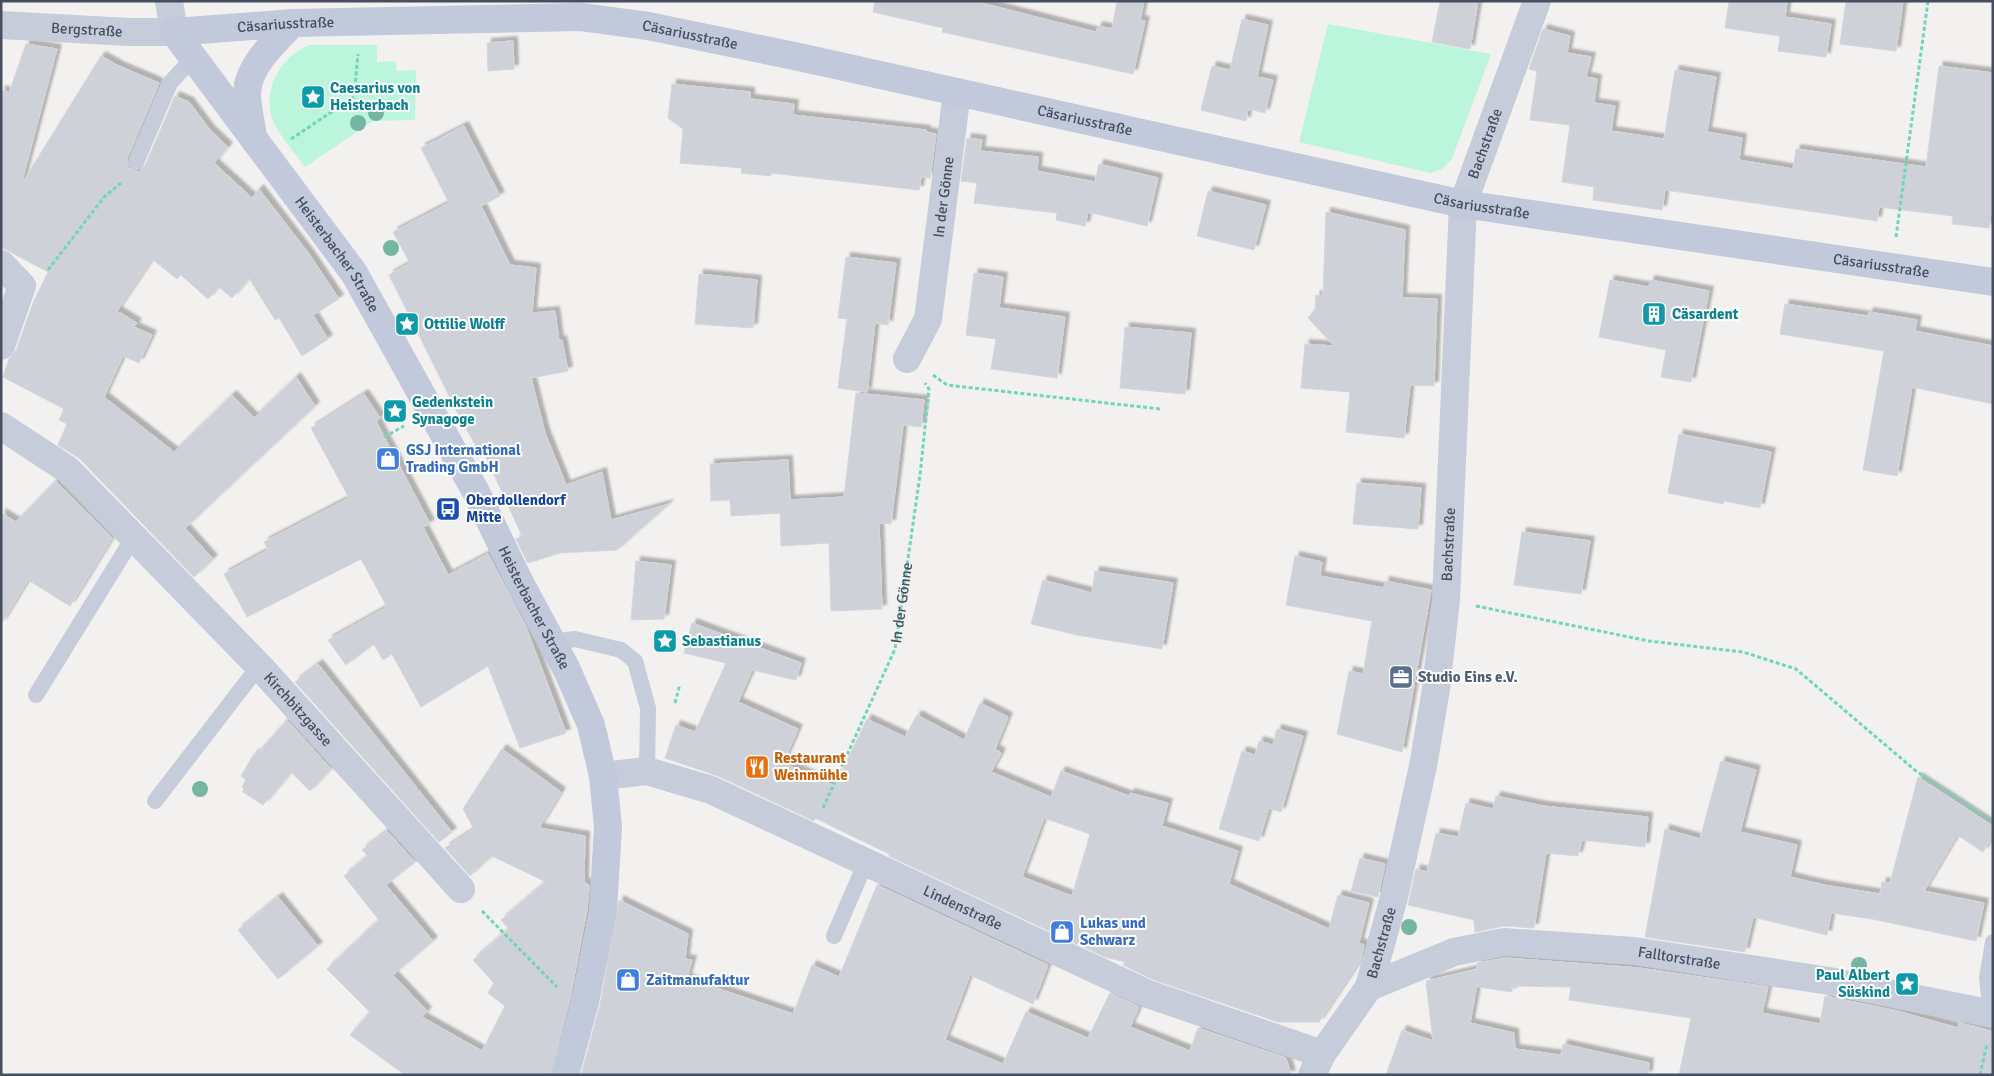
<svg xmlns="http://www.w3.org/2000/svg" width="1994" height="1076" font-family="Signika,sans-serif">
<defs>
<filter id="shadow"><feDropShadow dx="4.5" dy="-4.5" stdDeviation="1" flood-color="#0004"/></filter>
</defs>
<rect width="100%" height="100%" fill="#f3f1f0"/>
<!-- green -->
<g fill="#bbf5dc">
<path d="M1328,24L1491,54L1452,159L1442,169L1430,173L1299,142Z"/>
<path d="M310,45H377V62L396,61L397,71L416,70L415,120L373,121L305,167C295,153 282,139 274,123C260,93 280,55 310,45Z"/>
</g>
<!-- building -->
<g fill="#cfd1d9" stroke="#d4d5dd" fill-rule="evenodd" filter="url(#shadow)">
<path d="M875,1H973L1096,32L1098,26L1112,29L1117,1H1144L1140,20L1145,21L1133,74L942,32L943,28L873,12Z"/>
<path d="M1440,1H1478L1470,49L1432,42Z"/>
<path d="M1729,1H1787L1785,17L1831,24L1826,57L1778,51L1780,36L1725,28Z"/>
<path d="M1846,1H1903L1896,51L1840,44Z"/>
<path d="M1242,19L1268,25L1257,77L1273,80L1265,113L1248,109L1246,121L1201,110L1212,66L1230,70Z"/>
<path d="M1543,29L1570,36L1567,53L1591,57L1586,77L1597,79L1594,103L1615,106L1611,131L1664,139L1675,70L1716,77L1707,132L1742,138L1739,160L1793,169L1796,149L1926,167L1939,66L1993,73V197L1989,228L1952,224L1953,216L1879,207L1877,221L1665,190L1662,210L1593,200L1594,187L1562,182L1570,125L1530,120L1537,71L1529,69Z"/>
<path d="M513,41L514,69L488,71L487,43Z"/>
<path d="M26,44L57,49L21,185L101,56L119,66L159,83L127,158L128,168L138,172L145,166L175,96L189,102L210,130L228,147L214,163L252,198L259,189L309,254L339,299L313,315L328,339L302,356L279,318L275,320L249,278L232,298L219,287L208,299L181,275L177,279L152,259L117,311L137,323L134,327L152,335L139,363L123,356L104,397L174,452L232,395L254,418L296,377L315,406L185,528L213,559L194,577L79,458L58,445L67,424L59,420L64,409L3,377L9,359L16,351L33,303L48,272L1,247V90L9,93Z"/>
<path d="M672,84L750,92V99L794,104L793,115L926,130V132L936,134L930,178L921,177L919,190L771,173V176L741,173L742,168L680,163L683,129L668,118Z"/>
<path d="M464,126L500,196L481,206L510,265L536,268L532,313L555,311L559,341L562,340L568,371L531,378L545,433L566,485L602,472L611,520L669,504L617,550L560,553L528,563L516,539L522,536L481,446L477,448L459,416L389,275L410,263L393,232L449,203L421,148Z"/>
<path d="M967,138L982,140L980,151L1038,157L1037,171L1095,182L1099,164L1158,178L1147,226L1088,212L1085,226L1056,220L1057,213L974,203L977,183L961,181Z"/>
<path d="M1208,191L1266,205L1254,250L1197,236Z"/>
<path d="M1326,212L1405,230L1402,298L1437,299L1434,386L1410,385L1404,438L1346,432L1350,392L1301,388L1305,344L1334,346L1308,318L1315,310L1316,295L1323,296Z"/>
<path d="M846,257L896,263L888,325L875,323L867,392L838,388L847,319L838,318Z"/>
<path d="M974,273L1003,277L999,308L1065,317L1057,378L991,369L996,339L966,335Z"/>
<path d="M699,274L757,280L753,328L695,324Z"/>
<path d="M1610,280L1649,287L1650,280L1709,291L1691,382L1661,377L1666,350L1599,337Z"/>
<path d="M1785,304L1868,316L1869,312L1917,320L1915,331L1993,346V404L1912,387L1897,476L1863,470L1884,351L1780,334Z"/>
<path d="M1125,327L1191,333L1185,394L1120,388Z"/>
<path d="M856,393L924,400L921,427L903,425L891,524L879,523L882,609L831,611L829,543L781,546L780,513L731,516L730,500L711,501L710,464L788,460L790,500L844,497Z"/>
<path d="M364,394L380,418L376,421L430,524L423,527L448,575L488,554L526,627L566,733L520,748L488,666L421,707L392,654L383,660L374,644L346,665L328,640L387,607L361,559L247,617L224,574L268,550L264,542L349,498L311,428Z"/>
<path d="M1679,434L1771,452L1760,508L1724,501L1723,504L1668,493Z"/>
<path d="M56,481L112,538L70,606L28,580L1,624V513L16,522Z"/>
<path d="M1357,483L1421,488L1418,529L1353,524Z"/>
<path d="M1522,532L1590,541L1581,594L1514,585Z"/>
<path d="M1295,556L1322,562L1320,576L1384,588L1385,581L1431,590L1402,752L1337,734L1349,671L1363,674L1372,621L1286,605Z"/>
<path d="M636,561L671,565L664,619L631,620Z"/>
<path d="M1095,571L1173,583L1162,649L1077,635L1031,624L1043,580L1092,593Z"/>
<path d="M692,623L801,663L796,680L752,670L738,702L798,729L783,763L835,786L867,719L905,737L917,715L964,740L980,703L1008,717L995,749L1001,753L991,772L1051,797L1061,771L1129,796L1130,793L1168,803L1162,826L1238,851L1229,884L1329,929L1338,895L1369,903L1359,943L1364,945L1361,959L1319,1022H1278L1154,980L1123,965L1125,962L1105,957L889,856V854L815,818L814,821L718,776L665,758L676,725L695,732L726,663L684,653ZM1044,818L1090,834L1072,896L1022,877Z"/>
<path d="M318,664L452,832L439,842L295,682Z"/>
<path d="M287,720L331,769L310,791L291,772L263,805L243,792L244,789L242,787L246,780L241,776L254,754L256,755Z"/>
<path d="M1277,729L1303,736L1281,812L1269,808L1259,841L1219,829L1242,751L1255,755L1259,741L1273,745Z"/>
<path d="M502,749L561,792L539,828L585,836L584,882L589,885L587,909L570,998L550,1075H405L350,1035L370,1012L327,969L379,920L344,876L368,856L362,850L387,831L415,862L386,885L433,941L393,975L427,1011L422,1017L482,1051L505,1006L488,993L494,983L473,960L509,929L501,920L546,882L492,856L470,876L445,848L474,829L463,809Z"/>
<path d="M1721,761L1756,770L1740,832L1797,845L1790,877L1824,885L1880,894L1882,882L1890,883L1918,777L1993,826V835L1983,852L1957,835L1924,891L1984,903L1976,941L1872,919L1831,913L1827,935L1753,917L1745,952L1645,937L1665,829L1700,839Z"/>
<path d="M1496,796L1543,806L1648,817L1645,847L1582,840L1578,856L1546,853L1534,928L1505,926L1475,932L1474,920L1408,905L1416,869L1427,872L1436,833L1458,837L1466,803L1493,809Z"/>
<path d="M1360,858L1385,864L1378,897L1351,891Z"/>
<path d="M877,885L1048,965L1033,1004L970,975L945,1040L1003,1064L1026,1012L1088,1038L1110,993L1139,1007L1130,1027L1190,1051L1198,1028L1286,1058L1291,1075H581L600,1005L619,900L688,934L685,959L692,960L687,978L793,1014L812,965L839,977Z"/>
<path d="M278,897L318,946L278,979L238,930Z"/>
<path d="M1505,958L1639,968L1768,987L1762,1013L1820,1024L1825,996L1897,1011L1958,1028L1959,1023L1977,1027L1993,1032V1075H1679L1691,1018L1569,1000L1571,987L1512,986V992L1478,987V979L1470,1023L1514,1033L1515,1049L1561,1055L1563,1044L1649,1063L1648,1075H1386L1402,1030L1433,1041L1426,981L1477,969V963Z"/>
</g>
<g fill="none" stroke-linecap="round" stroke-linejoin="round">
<!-- path -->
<g stroke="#6fd7b7" stroke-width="3" stroke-dasharray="4 2.5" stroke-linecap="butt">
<path d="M291,139L354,97L358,54"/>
<path d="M1896,237L1928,1"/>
<path d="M48,270L104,197L121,183"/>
<path d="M933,375L947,385L1160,409"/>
<path d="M384,437L404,426"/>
<path d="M1476,606L1649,641L1743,652L1796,669L1916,771L1993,822"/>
<path d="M675,703L680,684"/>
<path id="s1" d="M823,808L895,649L920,475L929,389L925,383"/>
<path d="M482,911L557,987"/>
<path d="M1980,1075L1987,1044"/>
</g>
<!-- service -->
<g stroke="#c6ccda" stroke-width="16">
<path d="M136,162L170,83L193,58"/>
<path d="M553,642L575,639L621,650L635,661L648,708L647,771"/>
<path d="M36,695L133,538"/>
<path d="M155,801L259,666"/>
<path d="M834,936L866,862"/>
<path d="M1991,1014L1987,978L1993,942"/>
</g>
<!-- minor -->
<g stroke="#c6ccda" stroke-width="28">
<path d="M1,264L22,286L1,346"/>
<path id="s2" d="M907,359L928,319L957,92"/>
<path id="s3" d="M1,426L68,470L259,666L461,889"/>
<path id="s4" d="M603,776L647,771L711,790L1148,994L1322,1054"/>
<path id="s5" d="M1369,987L1454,952L1504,942L1634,951L1829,981L1993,1014"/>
<path id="s6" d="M1312,1075L1322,1054L1369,987L1394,897L1423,766L1436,689L1446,600L1463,204L1537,1"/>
</g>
<!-- tertiary -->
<path stroke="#c6ccda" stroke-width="28" id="s7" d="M1,25L129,32H174L169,1"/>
<!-- secondary -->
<g stroke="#c1c9db" stroke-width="28">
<path id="s8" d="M174,32L293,23L581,17L648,26L799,57L1463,204L1993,282"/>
<path id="s9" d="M174,32L354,273L476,492L520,583L567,670L591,725L603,776L608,827L603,911L585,1002L565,1075"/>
<path d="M253,136C251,123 247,107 247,94C247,67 275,41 293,23"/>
</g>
</g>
<!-- trees -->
<g fill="#74b6a1">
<circle cx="376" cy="113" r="8"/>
<circle cx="358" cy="123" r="8"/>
<circle cx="391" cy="248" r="8"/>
<circle cx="200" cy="789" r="8"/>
<circle cx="1409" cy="927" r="8"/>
<circle cx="1859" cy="965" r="8"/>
</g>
<!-- icons -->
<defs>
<symbol id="sight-square" viewBox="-11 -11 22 22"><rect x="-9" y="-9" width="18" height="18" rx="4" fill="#0f9aa8" stroke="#fff"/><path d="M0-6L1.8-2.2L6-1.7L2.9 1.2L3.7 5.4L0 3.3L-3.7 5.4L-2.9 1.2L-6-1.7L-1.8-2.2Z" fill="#fff"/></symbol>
<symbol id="building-square" viewBox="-11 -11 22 22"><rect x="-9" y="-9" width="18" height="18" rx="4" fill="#0f9aa8" stroke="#fff"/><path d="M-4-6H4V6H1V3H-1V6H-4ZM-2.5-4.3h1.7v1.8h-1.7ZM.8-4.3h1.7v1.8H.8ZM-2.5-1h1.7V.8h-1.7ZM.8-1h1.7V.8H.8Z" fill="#fff"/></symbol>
<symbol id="shop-square" viewBox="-11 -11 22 22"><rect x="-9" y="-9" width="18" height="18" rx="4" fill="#3f7fe0" stroke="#fff"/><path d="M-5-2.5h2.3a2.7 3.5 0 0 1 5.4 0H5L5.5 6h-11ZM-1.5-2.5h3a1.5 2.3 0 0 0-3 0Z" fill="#fff"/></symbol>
<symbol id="bus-square" viewBox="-11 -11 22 22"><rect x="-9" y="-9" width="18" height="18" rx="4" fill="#1a4fb4" stroke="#fff"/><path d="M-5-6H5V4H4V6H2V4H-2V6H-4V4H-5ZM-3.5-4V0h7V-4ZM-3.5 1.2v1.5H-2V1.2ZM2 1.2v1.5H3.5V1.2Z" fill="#fff"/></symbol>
<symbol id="office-square" viewBox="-11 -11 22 22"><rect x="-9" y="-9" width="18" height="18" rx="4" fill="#5c6f8a" stroke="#fff"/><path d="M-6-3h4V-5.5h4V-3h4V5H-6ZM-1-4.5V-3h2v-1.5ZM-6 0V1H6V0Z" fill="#fff"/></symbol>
<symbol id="restaurant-square" viewBox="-11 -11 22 22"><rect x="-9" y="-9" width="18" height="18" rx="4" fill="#e8710a" stroke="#fff"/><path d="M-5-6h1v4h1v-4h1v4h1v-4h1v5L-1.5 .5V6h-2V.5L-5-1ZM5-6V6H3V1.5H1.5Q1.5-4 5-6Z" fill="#fff"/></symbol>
</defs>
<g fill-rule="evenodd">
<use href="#sight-square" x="299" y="83" width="28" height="28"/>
<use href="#building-square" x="1640" y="300" width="28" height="28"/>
<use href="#sight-square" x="393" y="310" width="28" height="28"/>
<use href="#sight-square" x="381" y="397" width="28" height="28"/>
<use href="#shop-square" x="374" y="445" width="28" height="28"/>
<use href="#bus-square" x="434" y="495" width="28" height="28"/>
<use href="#sight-square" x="651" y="627" width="28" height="28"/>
<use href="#office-square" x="1387" y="663" width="28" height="28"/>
<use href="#restaurant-square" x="743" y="753" width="28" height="28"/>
<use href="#shop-square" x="1048" y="918" width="28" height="28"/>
<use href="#shop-square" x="614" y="966" width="28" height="28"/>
<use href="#sight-square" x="1893" y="970" width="28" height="28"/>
</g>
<g text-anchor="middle" stroke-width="4" stroke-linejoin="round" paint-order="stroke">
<!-- street labels -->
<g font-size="15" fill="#464f60" stroke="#fff">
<text dy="5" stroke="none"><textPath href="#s8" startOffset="112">Cäsariusstraße</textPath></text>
<text dy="5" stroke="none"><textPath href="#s7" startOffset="86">Bergstraße</textPath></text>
<text dy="5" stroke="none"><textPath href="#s8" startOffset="518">Cäsariusstraße</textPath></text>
<text dy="5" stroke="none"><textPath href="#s8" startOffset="922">Cäsariusstraße</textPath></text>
<text dy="5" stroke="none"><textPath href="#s6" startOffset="961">Bachstraße</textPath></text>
<text dy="5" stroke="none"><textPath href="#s2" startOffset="168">In der Gönne</textPath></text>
<text dy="5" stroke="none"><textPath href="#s8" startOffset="1328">Cäsariusstraße</textPath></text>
<text dy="5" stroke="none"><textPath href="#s9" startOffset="276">Heisterbacher Straße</textPath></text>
<text dy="5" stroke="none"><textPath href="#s8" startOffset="1732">Cäsariusstraße</textPath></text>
<text dy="5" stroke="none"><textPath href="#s6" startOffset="556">Bachstraße</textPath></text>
<text dy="5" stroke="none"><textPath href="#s1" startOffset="221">In der Gönne</textPath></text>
<text dy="5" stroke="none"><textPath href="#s9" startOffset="681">Heisterbacher Straße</textPath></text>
<text dy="5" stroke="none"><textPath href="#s3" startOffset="412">Kirchbitzgasse</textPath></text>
<text dy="5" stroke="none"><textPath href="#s4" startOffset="389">Lindenstraße</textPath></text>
<text dy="5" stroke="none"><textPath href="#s6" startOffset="151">Bachstraße</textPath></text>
<text dy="5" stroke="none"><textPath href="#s5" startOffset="319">Falltorstraße</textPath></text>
</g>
<!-- culture labels -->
<g font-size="15" font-weight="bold" fill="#0d838f" stroke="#fff" text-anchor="start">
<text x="330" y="93">Caesarius von<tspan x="330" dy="17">Heisterbach</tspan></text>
<text x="1672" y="319">Cäsardent</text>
<text x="424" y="329">Ottilie Wolff</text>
<text x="412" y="407">Gedenkstein<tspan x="412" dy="17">Synagoge</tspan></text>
<text x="682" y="646">Sebastianus</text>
<text x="1890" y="980" text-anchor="end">Paul Albert<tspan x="1890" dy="17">Süskind</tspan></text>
</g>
<!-- shop labels -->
<g font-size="15" font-weight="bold" fill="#366cbe" stroke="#fff" text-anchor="start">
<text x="406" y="455">GSJ International<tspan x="406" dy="17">Trading GmbH</tspan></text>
<text x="1080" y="928">Lukas und<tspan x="1080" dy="17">Schwarz</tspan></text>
<text x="646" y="985">Zaitmanufaktur</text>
</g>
<!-- transit labels -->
<g font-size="15" font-weight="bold" fill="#164399" stroke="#fff" text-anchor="start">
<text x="466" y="505">Oberdollendorf<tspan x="466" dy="17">Mitte</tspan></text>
</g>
<!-- service labels -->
<g font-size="15" font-weight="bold" fill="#4e5e75" stroke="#fff" text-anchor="start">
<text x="1418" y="682">Studio Eins e.V.</text>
</g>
<!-- food labels -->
<g font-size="15" font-weight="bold" fill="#c56008" stroke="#fff" text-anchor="start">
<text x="774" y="763">Restaurant<tspan x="774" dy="17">Weinmühle</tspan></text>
</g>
</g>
<!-- border -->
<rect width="1994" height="1076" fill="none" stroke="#464f60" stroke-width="5"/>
</svg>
